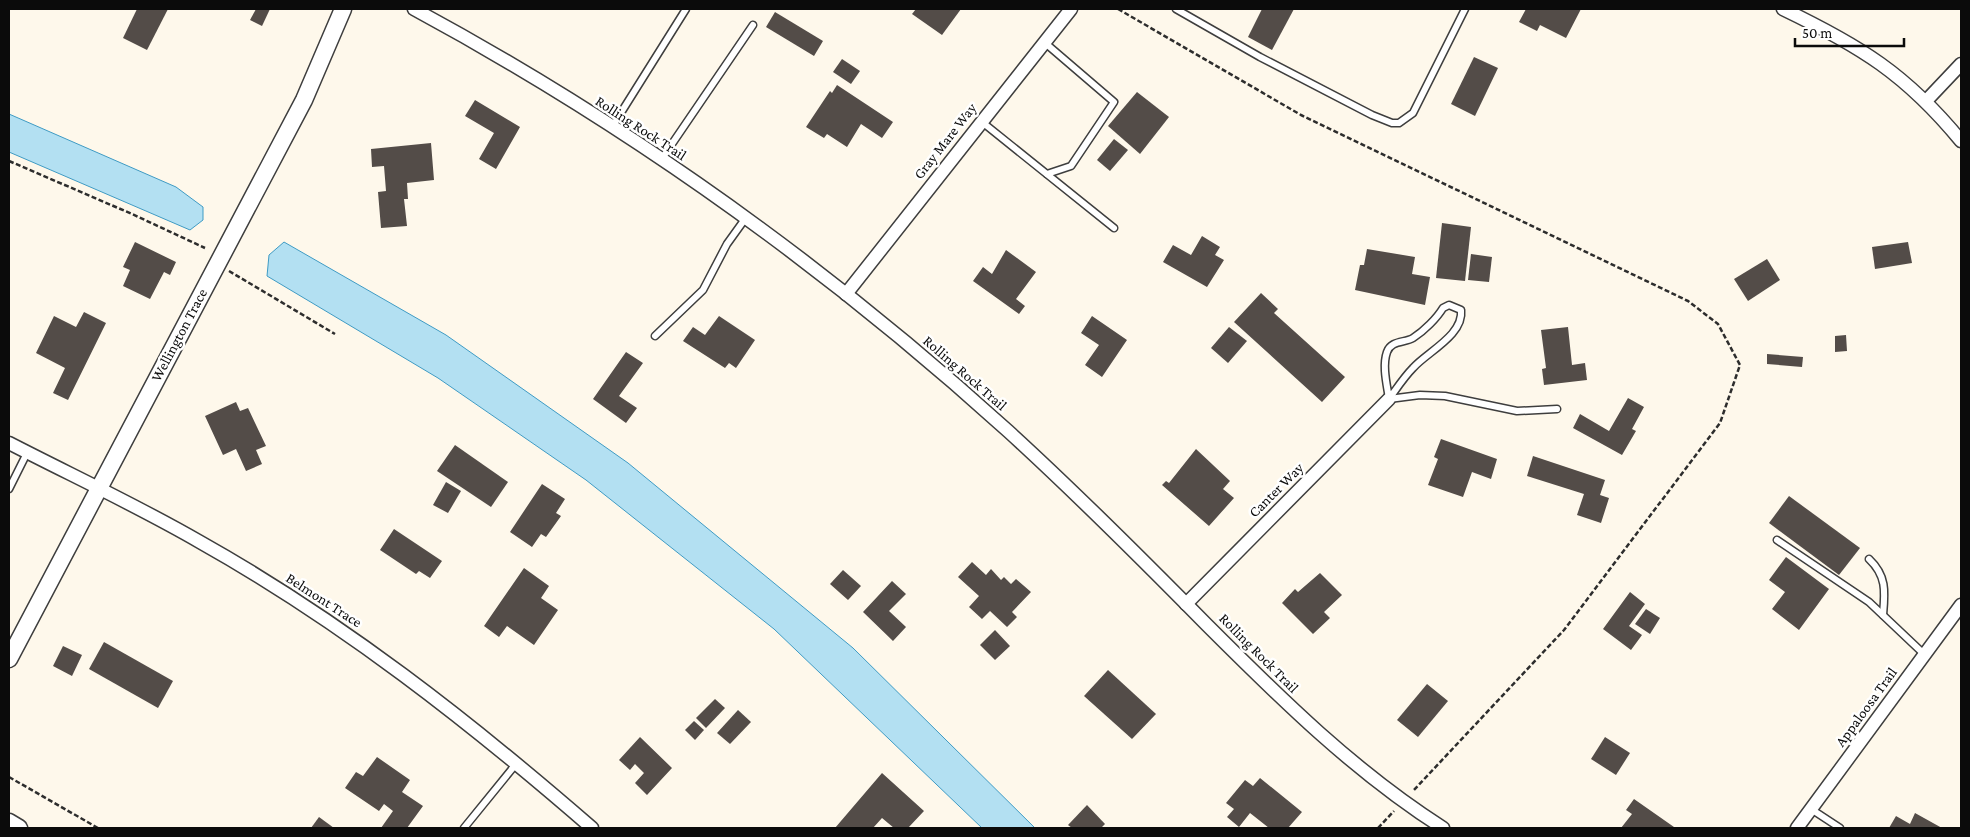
<svg xmlns="http://www.w3.org/2000/svg" width="1970" height="837" font-family="'Crimson Pro',serif">
<rect width="100%" height="100%" fill="#fef8eb"/>
<!-- water -->
<g fill="#b3e0f2" stroke="#3f9bc4">
<path d="M9,114L176,187L203,207V220L190,230L9,152Z"/>
<path d="M284,242L446,335L628,463L853,648L1035,828H982L774,629L586,480L438,378L267,276L269,255Z"/>
</g>
<!-- building -->
<g fill="#534c48">
<path d="M137,9H168L147,50L123,38Z"/>
<path d="M256,9H270L262,26L250,20Z"/>
<path d="M916,9H961L942,35L912,14Z"/>
<path d="M1262,9H1294L1272,50L1248,37Z"/>
<path d="M1526,9H1581L1566,38L1540,25L1537,31L1519,22Z"/>
<path d="M775,12L823,41L814,56L766,27Z"/>
<path d="M1474,57L1498,68L1475,116L1451,104Z"/>
<path d="M842,59L860,71L851,84L833,72Z"/>
<path d="M837,85L893,122L882,138L861,124L847,147L827,134L824,138L806,127L830,91L832,93Z"/>
<path d="M1137,92L1169,117L1140,154L1108,126Z"/>
<path d="M475,100L520,127L496,169L479,159L494,133L465,116Z"/>
<path d="M1114,139L1128,150L1110,171L1097,160Z"/>
<path d="M431,143L434,180L407,183L408,199H404L407,226L381,228L378,192L386,191L384,166L372,167L371,149Z"/>
<path d="M1442,223L1471,227L1465,281L1436,278Z"/>
<path d="M1202,236L1220,247L1215,255L1224,260L1207,287L1163,262L1173,245L1191,255Z"/>
<path d="M135,242L176,262L170,275L164,272L150,299L123,286L130,270L123,267Z"/>
<path d="M1908,242L1912,263L1875,269L1872,247Z"/>
<path d="M1367,249L1415,257L1412,274L1430,277L1425,305L1355,290L1360,265H1364Z"/>
<path d="M1006,250L1036,272L1016,299L1025,306L1019,314L973,281L983,267L992,274Z"/>
<path d="M1471,254L1492,257L1489,282L1468,280Z"/>
<path d="M1767,259L1780,280L1748,301L1734,279Z"/>
<path d="M1261,293L1278,309L1274,313L1345,377L1322,402L1234,322Z"/>
<path d="M84,312L106,323L68,400L53,393L65,368L36,353L54,316L76,327Z"/>
<path d="M719,316L755,340L736,368L729,363L725,368L683,341L693,327L705,335Z"/>
<path d="M1092,316L1127,340L1102,377L1085,365L1099,345L1081,333Z"/>
<path d="M1229,327L1247,341L1228,363L1211,348Z"/>
<path d="M1568,327L1572,365L1585,363L1587,380L1544,385L1542,369L1546,368L1541,330Z"/>
<path d="M1846,335L1847,351L1835,352V336Z"/>
<path d="M626,352L643,363L619,396L637,408L626,423L593,399Z"/>
<path d="M1767,354L1803,357L1802,367L1767,364Z"/>
<path d="M1628,398L1644,407L1632,429L1636,431L1622,455L1573,428L1580,414L1609,431Z"/>
<path d="M236,402L240,411L248,408L266,446L256,450L262,464L246,471L236,449L223,455L205,416Z"/>
<path d="M1441,439L1497,459L1491,479L1472,472L1463,497L1428,485L1438,459L1434,457Z"/>
<path d="M455,445L508,482L491,507L437,471Z"/>
<path d="M1196,449L1230,481L1223,489L1234,498L1209,526L1162,485L1166,481L1169,483Z"/>
<path d="M1533,456L1605,480L1600,495L1609,498L1601,523L1577,515L1584,494L1527,476Z"/>
<path d="M446,482L461,491L448,513L433,505Z"/>
<path d="M542,484L565,499L556,513L561,516L546,537L541,534L532,547L510,532Z"/>
<path d="M1789,496L1860,548L1839,575L1769,523Z"/>
<path d="M394,529L442,561L430,578L419,571L416,574L380,550Z"/>
<path d="M1786,557L1829,589L1799,630L1772,609L1785,592L1769,580Z"/>
<path d="M972,562L986,575L991,569L1001,580L1004,577L1011,584L1016,579L1031,592L1012,612L1017,617L1007,627L990,611L982,619L969,607L979,596L958,577Z"/>
<path d="M524,568L549,586L541,598L558,610L534,645L507,626L499,637L484,626Z"/>
<path d="M843,570L861,586L848,600L830,584Z"/>
<path d="M1320,573L1342,595L1324,612L1330,618L1313,634L1282,603L1295,589L1298,592Z"/>
<path d="M892,581L906,594L889,611L906,627L893,641L863,612Z"/>
<path d="M1630,592L1645,604L1629,626L1642,635L1631,650L1603,629Z"/>
<path d="M1646,609L1660,618L1650,634L1635,624Z"/>
<path d="M995,630L1010,646L995,660L980,645Z"/>
<path d="M104,642L173,681L158,708L89,669Z"/>
<path d="M63,646L82,655L72,676L53,666Z"/>
<path d="M1108,670L1156,714L1132,739L1084,696Z"/>
<path d="M1427,684L1448,701L1418,737L1397,720Z"/>
<path d="M715,699L725,708L706,728L696,718Z"/>
<path d="M738,710L751,722L730,744L717,733Z"/>
<path d="M694,721L704,730L695,740L685,730Z"/>
<path d="M640,737L672,768L647,795L635,783L644,773L635,764L630,770L619,760Z"/>
<path d="M1605,737L1630,753L1616,775L1591,759Z"/>
<path d="M377,757L410,780L402,792L423,806L407,828H381L393,811L384,804L379,811L345,788L356,772L363,776Z"/>
<path d="M882,773L924,811L908,828H894L882,818L873,828H835Z"/>
<path d="M1260,778L1302,812L1288,828H1269L1250,813L1239,827L1227,817L1234,809L1226,803L1245,780L1253,786Z"/>
<path d="M1634,799L1674,827L1673,828H1621L1632,814L1626,810Z"/>
<path d="M1087,805L1105,824L1101,828H1072L1068,825Z"/>
<path d="M1915,813L1942,828H1889L1896,816L1910,824Z"/>
<path d="M319,817L334,828H311Z"/>
</g>
<g fill="none" stroke-linecap="round" stroke-linejoin="round">
<defs>
<g id="service">
<path d="M1176,9L1260,57L1372,115L1392,123H1399L1413,113L1465,9"/>
<path d="M1044,42L1114,102L1071,166L1047,174"/>
<path d="M982,122L1114,228"/>
<path d="M612,127L686,9"/>
<path d="M661,160L753,25"/>
<path d="M1449,305L1461,310C1464,335 1427,352 1413,368C1404,377 1397,388 1389,399C1387,385 1382,366 1387,352C1391,340 1405,343 1413,338C1424,331 1437,318 1443,308Z"/>
<path d="M655,336L703,290L727,244L745,219"/>
<path d="M1389,399L1420,395L1445,396L1517,411L1557,409"/>
<path d="M9,489L27,453"/>
<path d="M1777,540L1869,602L1925,655"/>
<path d="M1869,559C1887,576 1885,592 1883,615"/>
<path d="M1811,809L1840,828"/>
<path d="M464,828L516,764"/>
</g>
<g id="minor">
<path d="M414,9C627,124 828,268 1008,431C1076,493 1142,559 1207,625C1281,699 1355,772 1443,828"/>
<path d="M1783,9C1860,46 1906,74 1961,141"/>
<path d="M1926,101L1961,64"/>
<path d="M846,294L1071,9"/>
<path d="M9,443C73,476 138,506 200,542C341,621 470,722 592,828"/>
<path d="M1186,604L1389,399"/>
<path d="M1797,828L1961,605"/>
</g>
<g id="tertiary">
<path d="M9,659L304,100L343,9"/>
<path d="M9,822L19,828"/>
</g>
</defs>
<!-- service casing -->
<use href="#service" stroke="#3e3e3e" stroke-width="9"/>
<!-- minor casing -->
<use href="#minor" stroke="#3e3e3e" stroke-width="15"/>
<!-- tertiary casing -->
<use href="#tertiary" stroke="#3e3e3e" stroke-width="19"/>
<!-- path -->
<g stroke="#2d2d2d" stroke-width="2.5" stroke-dasharray="5 2.5" stroke-linecap="butt">
<path d="M1118,9L1301,115L1688,301L1718,324L1740,365L1720,423L1564,630L1413,791"/>
<path d="M9,161L132,214L205,248"/>
<path d="M229,271L335,334"/>
<path d="M9,777L98,828"/>
<path d="M1378,828L1394,811"/>
</g>
<!-- service -->
<use href="#service" stroke="#fff" stroke-width="6"/>
<!-- minor -->
<use href="#minor" stroke="#fff" stroke-width="12"/>
<!-- tertiary -->
<use href="#tertiary" stroke="#fff" stroke-width="16"/>
</g>
<g text-anchor="middle" stroke-width="5" stroke-linejoin="round" paint-order="stroke">
<!-- street labels -->
<g font-size="15" fill="#0b0b0b" stroke="#fff">
<text transform="translate(641 128) rotate(33)" y="5">Rolling Rock Trail</text>
<text transform="translate(945 141) rotate(-52)" y="5">Gray Mare Way</text>
<text transform="translate(179 335) rotate(-62)" y="5">Wellington Trace</text>
<text transform="translate(965 373) rotate(41)" y="5">Rolling Rock Trail</text>
<text transform="translate(1276 490) rotate(-45)" y="5">Canter Way</text>
<text transform="translate(324 600) rotate(33)" y="5">Belmont Trace</text>
<text transform="translate(1259 653) rotate(45)" y="5">Rolling Rock Trail</text>
<text transform="translate(1866 707) rotate(-54)" y="5">Appaloosa Trail</text>
</g>
</g>
<!-- border -->
<rect width="1970" height="837" fill="none" stroke="#0b0b0b" stroke-width="20"/>
<!-- scale -->
<path d="M1795 38v8h109v-8" fill="none" stroke="#0b0b0b" stroke-width="2.5"/>
<text x="1802" y="38" font-size="15" fill="#0b0b0b" stroke="#ffffff" stroke-width="4" paint-order="stroke">50 m</text>
</svg>
